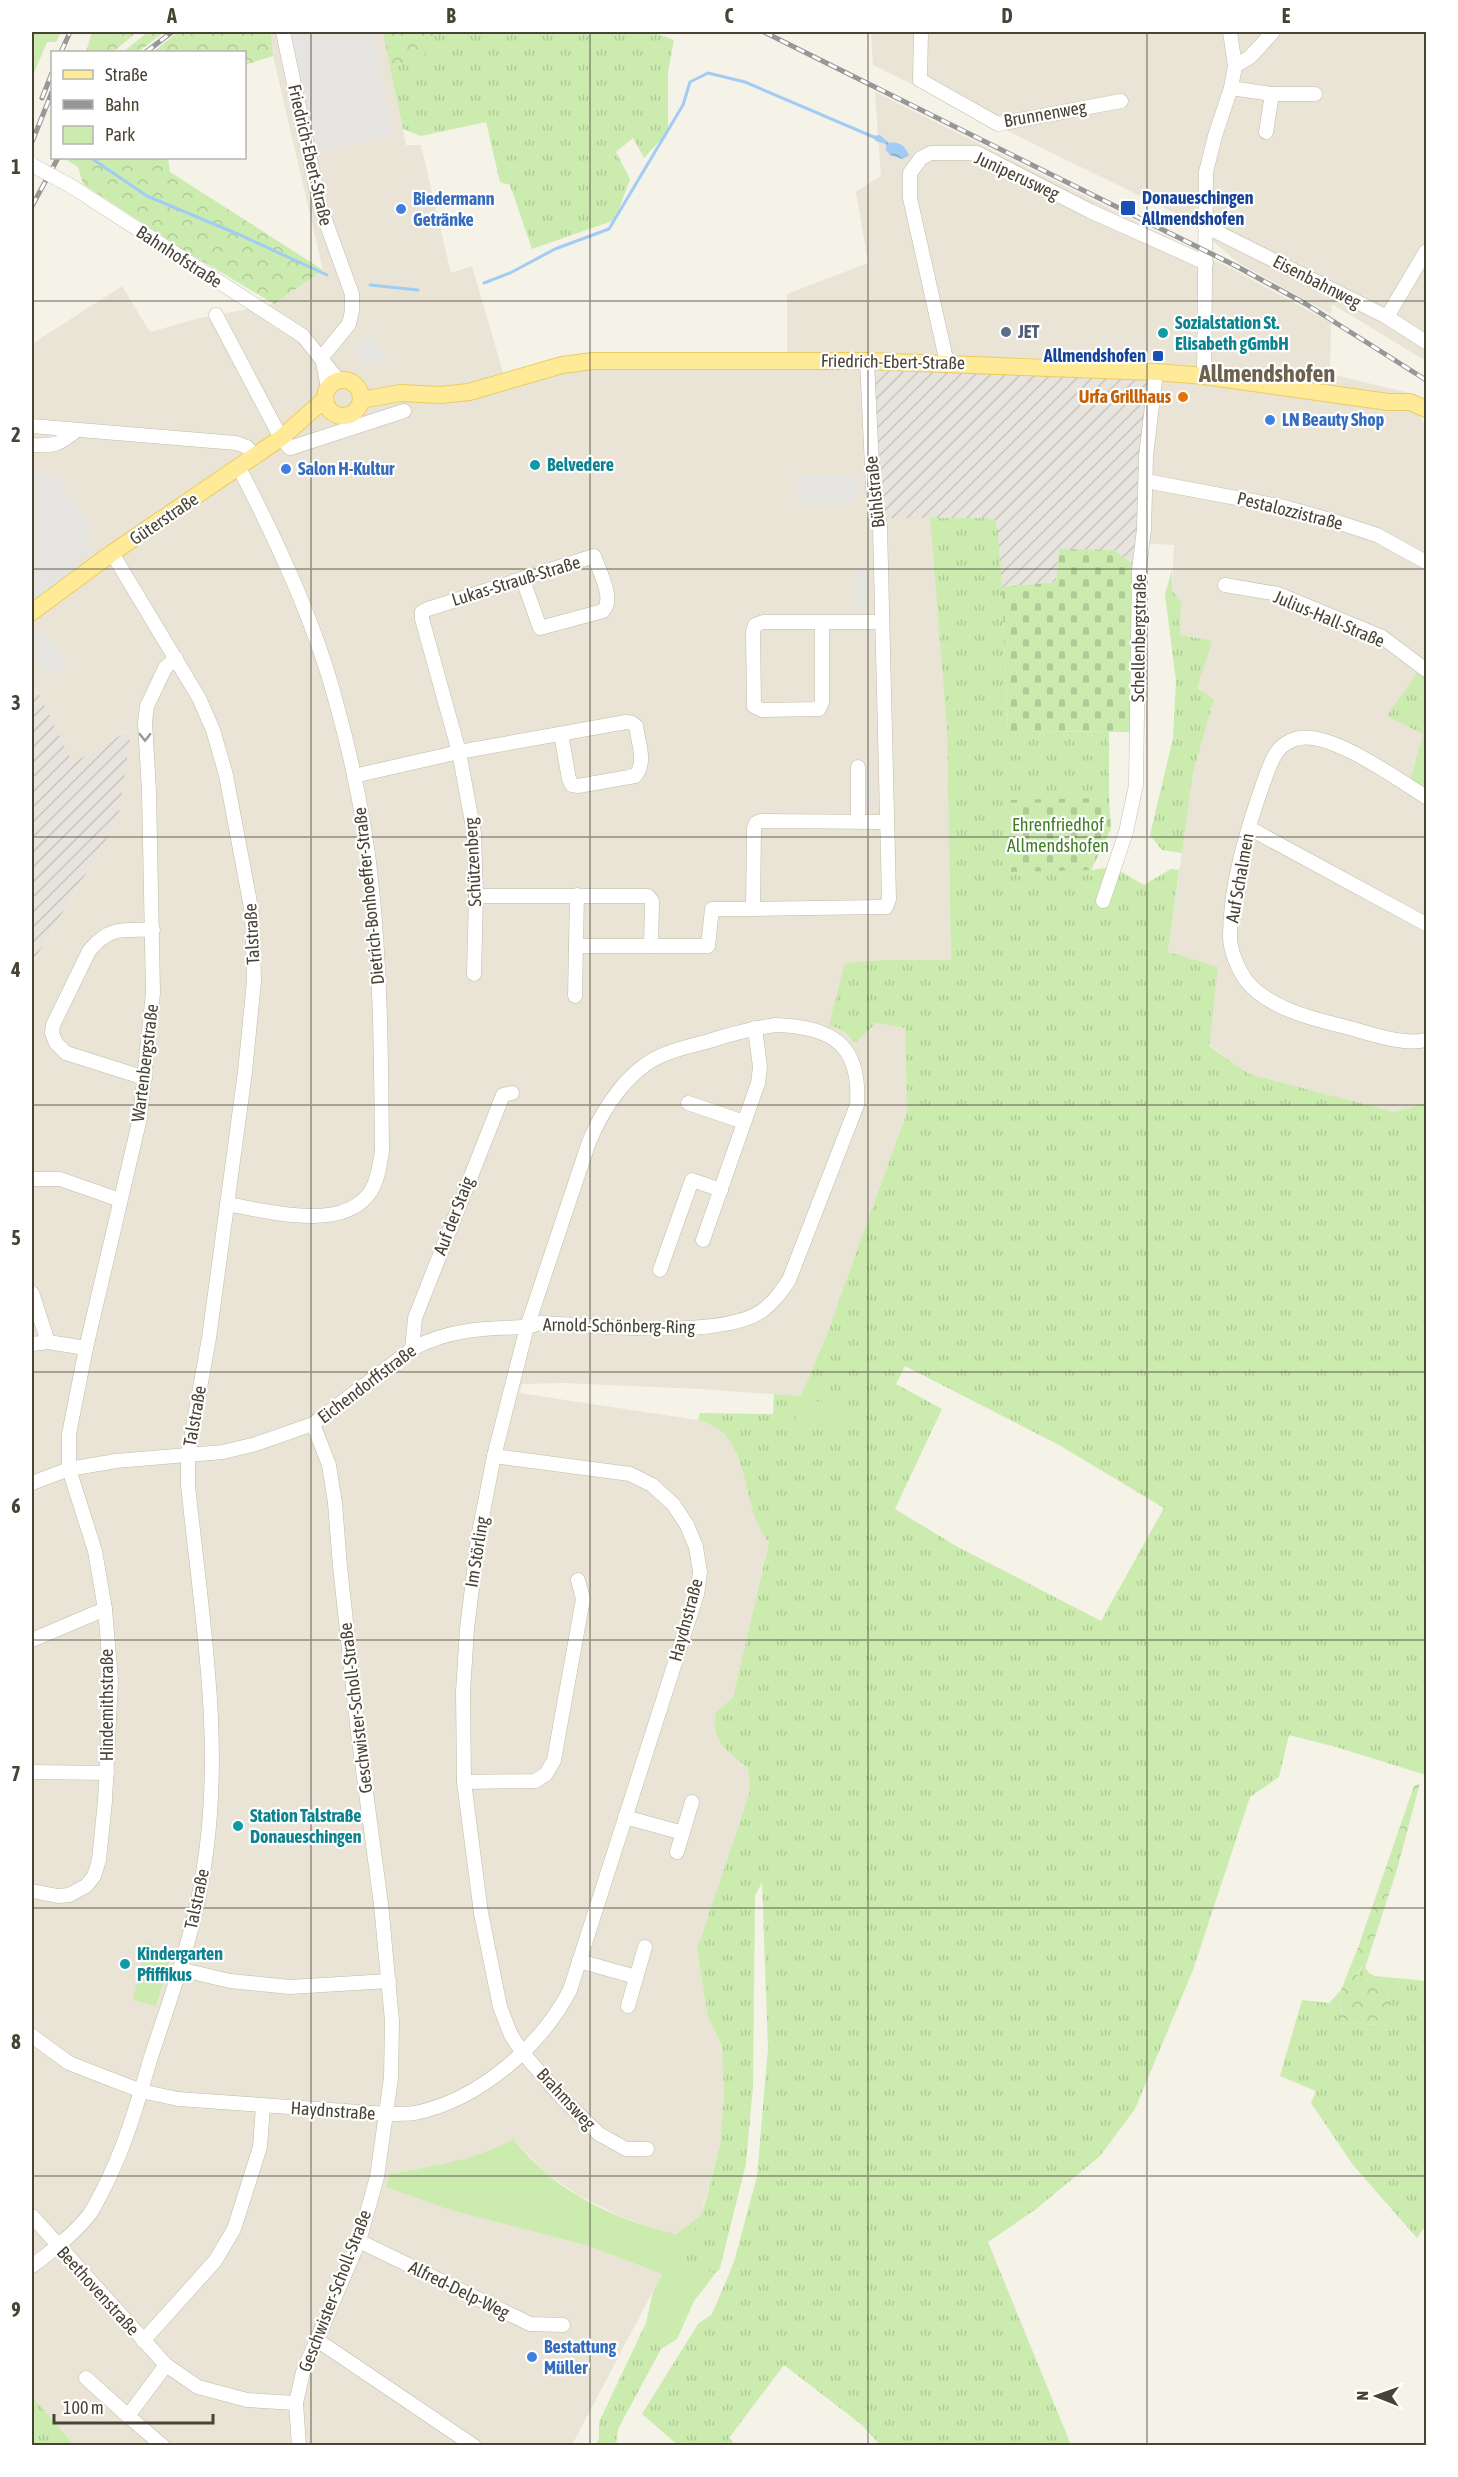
<svg xmlns="http://www.w3.org/2000/svg" width="1458" height="2477" font-family="'Asap Condensed',sans-serif">
<defs>
<pattern id="industrial-furrows" width="10" height="10" patternUnits="userSpaceOnUse" patternTransform="scale(1.5)"><rect width="10" height="10" fill="#e7e3dd"/><path d="M-1 1l2-2M0 10L10 0M9 11l2-2" fill="none" stroke="#c8c4be"/></pattern>
<pattern id="grass-tufts" width="24" height="20" patternUnits="userSpaceOnUse" patternTransform="scale(1.5)"><rect width="24" height="20" fill="#cbebaf"/><path d="M3 7l-1-3M5 7V3M7 7l1-3M15 17l-1-3M17 17v-4M19 17l1-3" fill="none" stroke="#b0cb97"/></pattern>
<pattern id="forest-crowns" width="20" height="18" patternUnits="userSpaceOnUse" patternTransform="scale(1.5)"><rect width="20" height="18" fill="#cbebaf"/><path d="M2 6a3 3 0 1 1 6 0M12 15a3 3 0 1 1 6 0" fill="none" stroke="#b0cb97"/></pattern>
<pattern id="cemetery-stones" width="16" height="16" patternUnits="userSpaceOnUse" patternTransform="scale(1.5)"><rect width="16" height="16" fill="#cbebaf"/><path d="M2 7V4a2 2 0 0 1 4 0v3zM10 15v-3a2 2 0 0 1 4 0v3z" fill="#b0cb97"/></pattern>
<pattern id="water-waves" width="16" height="10" patternUnits="userSpaceOnUse" patternTransform="scale(1.5)"><rect width="16" height="10" fill="#a2ccf4"/><path d="M0 5q4-4 8 0t8 0" fill="none" stroke="#86a7c6"/></pattern>
</defs>
<rect width="100%" height="100%" fill="#f5f2e8"/>
<!-- residential -->
<g fill="#e9e4d6">
<path d="M271,32H383L406,145H421L451,273L472,266L507,386L562,368L872,367L881,518H930L947,730L951,960H883L845,963L842,1030L856,1043L876,1023L905,1028L907,1112L825,1339L801,1396L700,1389L564,1383L522,1384L519,1393L711,1422L732,1442L743,1471L757,1524L769,1543L733,1697L716,1712L722,1745L748,1768L750,1791L697,1949L708,2017L722,2046L724,2093L720,2145L701,2215L676,2234L657,2230L620,2216L578,2195L546,2173L513,2139L493,2150L454,2162L389,2174L386,2186L450,2210L589,2246L662,2274L572,2445H74L32,2396V965L118,820L130,729L73,763L32,680V344L122,286L150,332L200,318L274,304L323,270L273,56Z"/>
<path d="M871,32H1426V361L1332,304L1331,314L1239,263L1185,218L873,65Z"/>
<path d="M875,92L1236,271L1331,323L1330,374L1406,392L1426,427V677L1417,673L1423,734L1410,781L1426,791V1103L1394,1112L1249,1074L1209,1045L1168,952L1193,773L1214,699L1197,688L1180,635L1181,601L1172,591L1174,545L1138,543L1154,361L787,352V294L868,263L856,192L881,176Z"/>
</g>
<!-- industrial -->
<g fill="url(#industrial-furrows)">
<path d="M872,367L1152,379L1137,568L1059,549L1056,582L1002,587L998,531L994,520L987,518H881Z"/>
<path d="M32,680L73,763L131,729L118,820L32,964Z"/>
</g>
<!-- grass -->
<g fill="url(#grass-tufts)" fill-rule="evenodd">
<path d="M435,32H653L674,40L668,72V132L644,158L633,138L616,152L630,179L615,220L532,249L510,185L500,182L486,122L421,136L403,129L390,67L422,58Z"/>
<path d="M930,518H987L995,520L998,531L1002,587L1008,731L1109,732V798L1006,801L1091,870L1113,867L1144,885L1171,869L1179,870L1168,952L1218,967L1209,1046L1249,1074L1394,1112L1426,1103V1775L1336,1747L1289,1735L1279,1777L1250,1797L1193,1970L1135,2109L1100,2156L1036,2209L988,2242L1071,2445H880L862,2425L784,2365L729,2438L736,2445H678L642,2414L698,2324L712,2314L734,2262L757,2176L768,2048L762,1882L755,1896L753,2086L746,2163L720,2268L715,2274L686,2262L685,2252L704,2207L720,2145L724,2093L722,2046L708,2017L697,1949L750,1791L748,1768C726,1749 711,1743 716,1712L733,1697L769,1543C765,1537 760,1530 757,1523C743,1487 745,1430 698,1420L700,1413L773,1414L774,1394L801,1396L825,1339L907,1112L905,1028L876,1023L856,1043L842,1030L829,1025L845,963L883,960H951L947,730ZM905,1366L1059,1445L1164,1508L1101,1621L956,1546L895,1509L942,1409L896,1384Z"/>
<path d="M1172,570V591L1181,601L1180,635L1212,641L1197,688L1214,699L1193,773L1182,853L1162,850L1150,835L1173,738L1176,681L1165,594Z"/>
<path d="M1417,673L1426,677V791L1410,781L1423,734L1387,716Z"/>
<path d="M1363,1965L1369,1973L1375,1976L1426,1981V2225L1417,2238L1353,2165L1311,2103L1316,2091L1280,2076L1302,2000L1329,2003L1341,1990L1340,2022L1390,2026L1388,1984L1356,1978Z"/>
<path d="M646,2323L661,2349L618,2429L616,2445L595,2446L599,2439V2422Z"/>
<path d="M32,2396L74,2445H32Z"/>
</g>
<!-- forest -->
<g fill="url(#forest-crowns)">
<path d="M92,32H137L113,52H86Z"/>
<path d="M148,32H164L138,52H123Z"/>
<path d="M178,32H271L273,56L245,65L244,52H153Z"/>
<path d="M383,32H435L423,58L390,67Z"/>
<path d="M64,158H168L170,172L323,270L274,304L179,247L83,184L78,167Z"/>
<path d="M1420,1783L1398,1866L1365,1968L1362,1965L1356,1978L1388,1984L1390,2026L1340,2022L1341,1990L1359,1945L1414,1786Z"/>
</g>
<!-- cemetery -->
<g fill="url(#cemetery-stones)">
<path d="M1059,549L1114,550L1137,568L1135,732L1008,731L1002,587L1056,582Z"/>
<path d="M1109,798L1111,829L1091,870L1006,872V800Z"/>
</g>
<!-- park -->
<g fill="#cbebaf">
<path d="M32,32H61L56,42H47L32,78Z"/>
<path d="M92,32H117L100,48L88,46Z"/>
<path d="M797,1400L842,1403L840,1431L795,1428Z"/>
<path d="M146,1942L171,1956L156,2006L133,2000Z"/>
<path d="M513,2139C523,2150 533,2162 545,2172C580,2203 631,2224 676,2234L701,2215L685,2252L686,2262L715,2274L694,2301L677,2339L661,2349L646,2323L653,2292L662,2274L589,2246L450,2210L386,2187L389,2174C431,2166 475,2161 513,2139Z"/>
</g>
<!-- parking -->
<g fill="#e6e4e0">
<path d="M289,32H373L394,135L314,152Z"/>
<path d="M370,333L387,360L378,365L374,359L365,365L353,345Z"/>
<path d="M42,469L47,476L53,472L91,527L84,533L94,549L79,558L85,567L32,607V477Z"/>
<path d="M797,475H857L858,503H797Z"/>
<path d="M856,569L867,570L866,612H856Z"/>
<path d="M39,629L68,661L50,677L32,657V636Z"/>
<path d="M858,769H872L873,806H859Z"/>
</g>
<!-- water -->
<path fill="url(#water-waves)" d="M880,135L889,143C899,141 906,146 909,156L902,159L890,155L886,150V144L876,141L872,136Z"/>
<g fill="none" stroke-linecap="round" stroke-linejoin="round">
<!-- stream -->
<g stroke="#a2ccf4" stroke-width="3">
<path d="M91,158L147,196L240,235L327,275"/>
<path d="M484,283L510,273L555,249L609,229L683,105L690,82L708,73L745,82L876,138"/>
<path d="M370,285L418,290"/>
</g>
<defs>
<g id="minor">
<path d="M283,32L320,206L352,294V311L349,324L322,357"/>
<path d="M921,32L920,80L998,124L1121,101"/>
<path d="M1235,66L1250,57L1273,32"/>
<path d="M1231,88L1272,94H1315"/>
<path d="M1266,132L1272,94"/>
<path d="M71,186L303,336L339,381"/>
<path d="M1205,226L1387,317L1426,342"/>
<path d="M216,315L281,438L290,448L404,411"/>
<path d="M1387,317L1426,251"/>
<path d="M867,361L873,488L880,526L889,899L886,907H880L753,909L754,828L756,823L761,821L887,822"/>
<path d="M323,362L328,388"/>
<path d="M947,363L910,198V173L921,158L931,153H977L1090,211L1206,263"/>
<path d="M1204,376L1206,172L1215,136L1231,88L1235,66L1230,32"/>
<path d="M32,426L236,443L247,447L255,457"/>
<path d="M32,445C55,446 58,445 77,430"/>
<path d="M1146,481L1284,507L1334,521L1377,535L1426,562"/>
<path d="M523,580L540,628L603,611C615,599 599,571 594,556L428,609L422,612V619L459,752L626,722L632,723L636,726C638,742 647,763 635,776L578,786L572,785L569,779L561,734"/>
<path d="M1225,585L1278,594L1382,637L1426,670"/>
<path d="M822,623V702L819,709L762,710L754,706L753,632L755,625L763,622H882"/>
<path d="M858,767V822"/>
<path d="M354,776L459,752L474,833L476,896L474,974"/>
<path d="M1426,797C1399,780 1332,732 1300,738C1292,739 1281,745 1277,752C1271,760 1268,771 1264,781C1247,829 1230,885 1230,936C1230,950 1237,967 1245,979C1266,1007 1309,1018 1342,1026C1367,1032 1401,1046 1426,1040"/>
<path d="M1249,828L1426,924"/>
<path d="M476,896H648L652,901L651,946H708L712,909H753"/>
<path d="M1103,901L1126,832L1136,785L1139,570L1144,529L1146,456L1156,372"/>
<path d="M576,946H651"/>
<path d="M575,996L577,895"/>
<path d="M776,1025C832,1027 861,1044 857,1105L789,1280C781,1292 774,1302 762,1311C719,1340 594,1325 540,1323L527,1327L589,1142C603,1108 629,1068 665,1054C679,1048 695,1045 709,1041C731,1034 753,1028 776,1025Z"/>
<path d="M145,1078L66,1053L56,1043L52,1033L53,1025L89,951C109,926 123,930 153,930"/>
<path d="M688,1103L744,1122"/>
<path d="M32,1179H60L120,1200"/>
<path d="M227,1204C267,1211 344,1233 371,1191C378,1179 380,1164 382,1151C381,1063 381,976 372,889C366,826 353,763 336,702C315,622 277,541 239,468"/>
<path d="M703,1240L758,1083L760,1067L755,1028"/>
<path d="M660,1270L692,1180L721,1190"/>
<path d="M32,1293L48,1342"/>
<path d="M32,1344L48,1342L86,1348"/>
<path d="M412,1349L415,1318L503,1095L512,1093"/>
<path d="M32,1483L69,1469L116,1461L223,1452L256,1444L313,1424L412,1349C448,1329 487,1328 527,1327L494,1456L478,1538L467,1629L463,1692L464,1782L481,1913L500,2007L511,2035L522,2052L564,2100L599,2134L626,2149H647"/>
<path d="M32,1640L105,1609"/>
<path d="M32,1772L107,1773"/>
<path d="M464,1782L535,1781L546,1774L554,1760L583,1599L578,1580"/>
<path d="M625,1817L683,1833"/>
<path d="M677,1852L692,1802"/>
<path d="M32,1891L58,1896L69,1895L86,1886L94,1876L99,1860L105,1801L111,1680L105,1609L95,1551L69,1469V1434L86,1348L140,1118L153,993L149,792L145,722L147,706L157,685L165,668L176,658"/>
<path d="M579,1961L636,1977"/>
<path d="M179,1969L230,1981L290,1987L389,1981"/>
<path d="M628,2006L645,1947"/>
<path d="M32,2036L69,2063L141,2091L178,2099L387,2114C396,2114 406,2114 415,2113C479,2100 541,2046 570,1990L697,1594L700,1572L696,1547L687,1525L673,1504L652,1485L630,1474L494,1456"/>
<path d="M32,2216L166,2365L198,2387L247,2400L296,2403"/>
<path d="M359,2241L530,2324L563,2325"/>
<path d="M32,2266C52,2251 73,2235 89,2215C94,2209 98,2199 102,2192C124,2150 137,2105 150,2060C170,1999 193,1937 203,1873C225,1745 201,1613 188,1485V1455L209,1338L245,1072L254,981L252,913L226,775L213,730L199,698L112,553"/>
<path d="M317,2340L474,2446"/>
<path d="M143,2341L215,2261L234,2229L260,2147L263,2106"/>
<path d="M86,2378L128,2416"/>
<path d="M163,2446L128,2416L166,2365"/>
<path d="M299,2446L296,2403L303,2372L359,2241L377,2177L391,2078L392,2021L381,1904L358,1733L340,1566L335,1503L329,1465L313,1424"/>
</g>
<g id="major">
<circle cx="343" cy="398" r="18"/>
<path d="M361,400L401,393L440,395L469,392L562,365L593,361H867L1156,372L1204,376L1388,402H1410L1426,409"/>
<path d="M32,612L112,553L281,438L325,399"/>
</g>
</defs>
<!-- minor casing -->
<use href="#minor" stroke="#c1bbaa" stroke-width="15"/>
<!-- major casing -->
<use href="#major" stroke="#eacc61" stroke-width="18"/>
<!-- minor -->
<use href="#minor" stroke="#fff" stroke-width="14"/>
<!-- major -->
<use href="#major" stroke="#ffea97" stroke-width="16"/>
<defs>
<g id="rail">
<path d="M764,32L1236,266L1306,304L1426,380"/>
<path d="M61,52L70,32"/>
<path d="M146,52L172,32"/>
<path d="M42,98L52,73"/>
<path d="M32,142L52,92"/>
<path d="M32,206L58,158"/>
</g>
</defs>
<!-- rail casing -->
<use href="#rail" stroke="#979797" stroke-width="5"/>
<!-- rail -->
<use href="#rail" stroke="#fff" stroke-width="3" stroke-dasharray="9" stroke-linecap="butt"/>
<defs>
<path id="minor-bridge" d="M32,165L71,186"/>
</defs>
<!-- minor-bridge casing -->
<use href="#minor-bridge" stroke="#c1bbaa" stroke-width="15" stroke-linecap="butt"/>
<!-- minor-bridge -->
<use href="#minor-bridge" stroke="#fff" stroke-width="14"/>
</g>
<!-- one-way arrows -->
<defs><path id="oneway-chevron" d="M-2-3.5L2.5 0L-2 3.5" fill="none" stroke-width="1.6" stroke-linecap="round" stroke-linejoin="round" transform="scale(1.5)"/></defs>
<use stroke="#9b9890" href="#oneway-chevron" transform="translate(145 737) rotate(90)"/>
<!-- grid -->
<path fill="none" stroke="#494336" stroke-width="1.5" stroke-opacity="0.55" d="M311,32V2446M590,32V2446M868,32V2446M1147,32V2446M32,301H1426M32,569H1426M32,837H1426M32,1105H1426M32,1372H1426M32,1640H1426M32,1908H1426M32,2176H1426"/>
<!-- markers -->
<g fill="#1a4fb4" stroke="#fff" stroke-width="2">
<rect x="1120" y="200" width="16" height="16" rx="3"/>
<rect x="1152" y="350" width="12" height="12" rx="3"/>
</g>
<g fill="#3f7fe0" stroke="#fff" stroke-width="2">
<circle cx="401" cy="209" r="6"/>
<circle cx="1270" cy="420" r="6"/>
<circle cx="286" cy="469" r="6"/>
<circle cx="532" cy="2357" r="6"/>
</g>
<circle fill="#5c6f8a" stroke="#fff" stroke-width="2" cx="1006" cy="332" r="6"/>
<g fill="#0f9aa8" stroke="#fff" stroke-width="2">
<circle cx="1163" cy="333" r="6"/>
<circle cx="535" cy="465" r="6"/>
<circle cx="238" cy="1826" r="6"/>
<circle cx="125" cy="1964" r="6"/>
</g>
<circle fill="#e8710a" stroke="#fff" stroke-width="2" cx="1183" cy="397" r="6"/>
<g text-anchor="middle" stroke-width="4.5" stroke-linejoin="round" paint-order="stroke">
<!-- street labels -->
<g font-size="18" fill="#494336" stroke="#fff">
<text transform="translate(1045 114) rotate(-10)" y="6">Brunnenweg</text>
<text transform="translate(310 155) rotate(77)" y="6">Friedrich-Ebert-Straße</text>
<text transform="translate(1017 176) rotate(25)" y="6">Juniperusweg</text>
<text transform="translate(179 257) rotate(33)" y="6">Bahnhofstraße</text>
<text transform="translate(1317 282) rotate(27)" y="6">Eisenbahnweg</text>
<text transform="translate(893 362) rotate(1)" y="6">Friedrich-Ebert-Straße</text>
<text transform="translate(875 492) rotate(-96)" y="6">Bühlstraße</text>
<text transform="translate(1290 511) rotate(14)" y="6">Pestalozzistraße</text>
<text transform="translate(164 519) rotate(-34)" y="6">Güterstraße</text>
<text transform="translate(516 581) rotate(-17)" y="6">Lukas-Strauß-Straße</text>
<text transform="translate(1329 619) rotate(23)" y="6">Julius-Hall-Straße</text>
<text transform="translate(1139 638) rotate(-89)" y="6">Schellenbergstraße</text>
<text transform="translate(473 862) rotate(-93)" y="6">Schützenberg</text>
<text transform="translate(1240 878) rotate(-80)" y="6">Auf Schalmen</text>
<text transform="translate(369 896) rotate(-96)" y="6">Dietrich-Bonhoeffer-Straße</text>
<text transform="translate(252 934) rotate(-93)" y="6">Talstraße</text>
<text transform="translate(145 1063) rotate(-83)" y="6">Wartenbergstraße</text>
<text transform="translate(454 1216) rotate(-69)" y="6">Auf der Staig</text>
<text transform="translate(619 1326) rotate(1)" y="6">Arnold-Schönberg-Ring</text>
<text transform="translate(367 1384) rotate(-37)" y="6">Eichendorffstraße</text>
<text transform="translate(195 1416) rotate(-80)" y="6">Talstraße</text>
<text transform="translate(477 1552) rotate(-81)" y="6">Im Störling</text>
<text transform="translate(686 1620) rotate(-75)" y="6">Haydnstraße</text>
<text transform="translate(107 1705) rotate(-90)" y="6">Hindemithstraße</text>
<text transform="translate(356 1708) rotate(-97)" y="6">Geschwister-Scholl-Straße</text>
<text transform="translate(197 1899) rotate(-78)" y="6">Talstraße</text>
<text transform="translate(566 2099) rotate(47)" y="6">Brahmsweg</text>
<text transform="translate(333 2111) rotate(4)" y="6">Haydnstraße</text>
<text transform="translate(459 2290) rotate(26)" y="6">Alfred-Delp-Weg</text>
<text transform="translate(98 2291) rotate(48)" y="6">Beethovenstraße</text>
<text transform="translate(335 2291) rotate(-69)" y="6">Geschwister-Scholl-Straße</text>
</g>
<!-- transit labels -->
<g font-size="18" font-weight="bold" fill="#164399" stroke="#fff" text-anchor="start">
<text x="1142" y="204">Donaueschingen<tspan x="1142" dy="21">Allmendshofen</tspan></text>
<text x="1146" y="362" text-anchor="end">Allmendshofen</text>
</g>
<!-- shop labels -->
<g font-size="18" font-weight="bold" fill="#366cbe" stroke="#fff" text-anchor="start">
<text x="413" y="205">Biedermann<tspan x="413" dy="21">Getränke</tspan></text>
<text x="1282" y="426">LN Beauty Shop</text>
<text x="298" y="475">Salon H-Kultur</text>
<text x="544" y="2353">Bestattung<tspan x="544" dy="21">Müller</tspan></text>
</g>
<!-- culture labels -->
<g font-size="18" font-weight="bold" fill="#0d838f" stroke="#fff" text-anchor="start">
<text x="1175" y="329">Sozialstation St.<tspan x="1175" dy="21">Elisabeth gGmbH</tspan></text>
<text x="547" y="471">Belvedere</text>
<text x="250" y="1822">Station Talstraße<tspan x="250" dy="21">Donaueschingen</tspan></text>
<text x="137" y="1960">Kindergarten<tspan x="137" dy="21">Pfiffikus</tspan></text>
</g>
<!-- service labels -->
<g font-size="18" font-weight="bold" fill="#4e5e75" stroke="#fff" text-anchor="start">
<text x="1018" y="338">JET</text>
</g>
<!-- food labels -->
<g font-size="18" font-weight="bold" fill="#c56008" stroke="#fff" text-anchor="end">
<text x="1171" y="403">Urfa Grillhaus</text>
</g>
<!-- park labels -->
<g font-size="18" fill="#407e26" stroke="#fff">
<text x="1058" y="831">Ehrenfriedhof<tspan x="1058" dy="21">Allmendshofen</tspan></text>
</g>
<!-- district labels -->
<g font-size="24" font-weight="bold" fill="#6c624d" stroke="#fff">
<text x="1267" y="382">Allmendshofen</text>
</g>
</g>
<!-- border -->
<rect width="1458" height="2477" fill="none" stroke="#ffffff" stroke-width="66"/>
<!-- legend -->
<rect x="51" y="51" width="195" height="108" fill="#ffffff" stroke="#b6b4af" stroke-width="1.5"/>
<rect x="63" y="70" width="30" height="9" fill="#ffea97" stroke="#b6b4af" stroke-width="1.5"/>
<text x="105" y="81" font-size="18" fill="#494336">Straße</text>
<rect x="63" y="100" width="30" height="9" fill="#979797" stroke="#b6b4af" stroke-width="1.5"/>
<text x="105" y="111" font-size="18" fill="#494336">Bahn</text>
<rect x="63" y="126" width="30" height="18" fill="#cbebaf" stroke="#b6b4af" stroke-width="1.5"/>
<text x="105" y="141" font-size="18" fill="#494336">Park</text>
<!-- north arrow -->
<g transform="translate(1377 2396) rotate(271)" stroke="#ffffff" stroke-width="4.5" paint-order="stroke">
<path d="M0-4.5L10 22L0 15L-10 22Z" fill="#494336"/>
<text y="-9" font-size="16" font-weight="bold" text-anchor="middle" fill="#494336">N</text>
</g>
<!-- scale -->
<path d="M54 2414v9h159v-9" fill="none" stroke="#494336" stroke-width="3"/>
<text x="63" y="2414" font-size="18" fill="#494336" stroke="#ffffff" stroke-width="4.5" paint-order="stroke">100 m</text>
<rect x="33" y="33" width="1392" height="2411" fill="none" stroke="#494336" stroke-width="2"/>
<g font-size="20" text-anchor="middle" font-weight="bold" fill="#494336">
<text x="172" y="23">A</text>
<text x="451" y="23">B</text>
<text x="729" y="23">C</text>
<text x="1007" y="23">D</text>
<text x="1286" y="23">E</text>
<text x="16" y="174">1</text>
<text x="16" y="442">2</text>
<text x="16" y="710">3</text>
<text x="16" y="977">4</text>
<text x="16" y="1245">5</text>
<text x="16" y="1513">6</text>
<text x="16" y="1781">7</text>
<text x="16" y="2049">8</text>
<text x="16" y="2317">9</text>
</g>
</svg>
